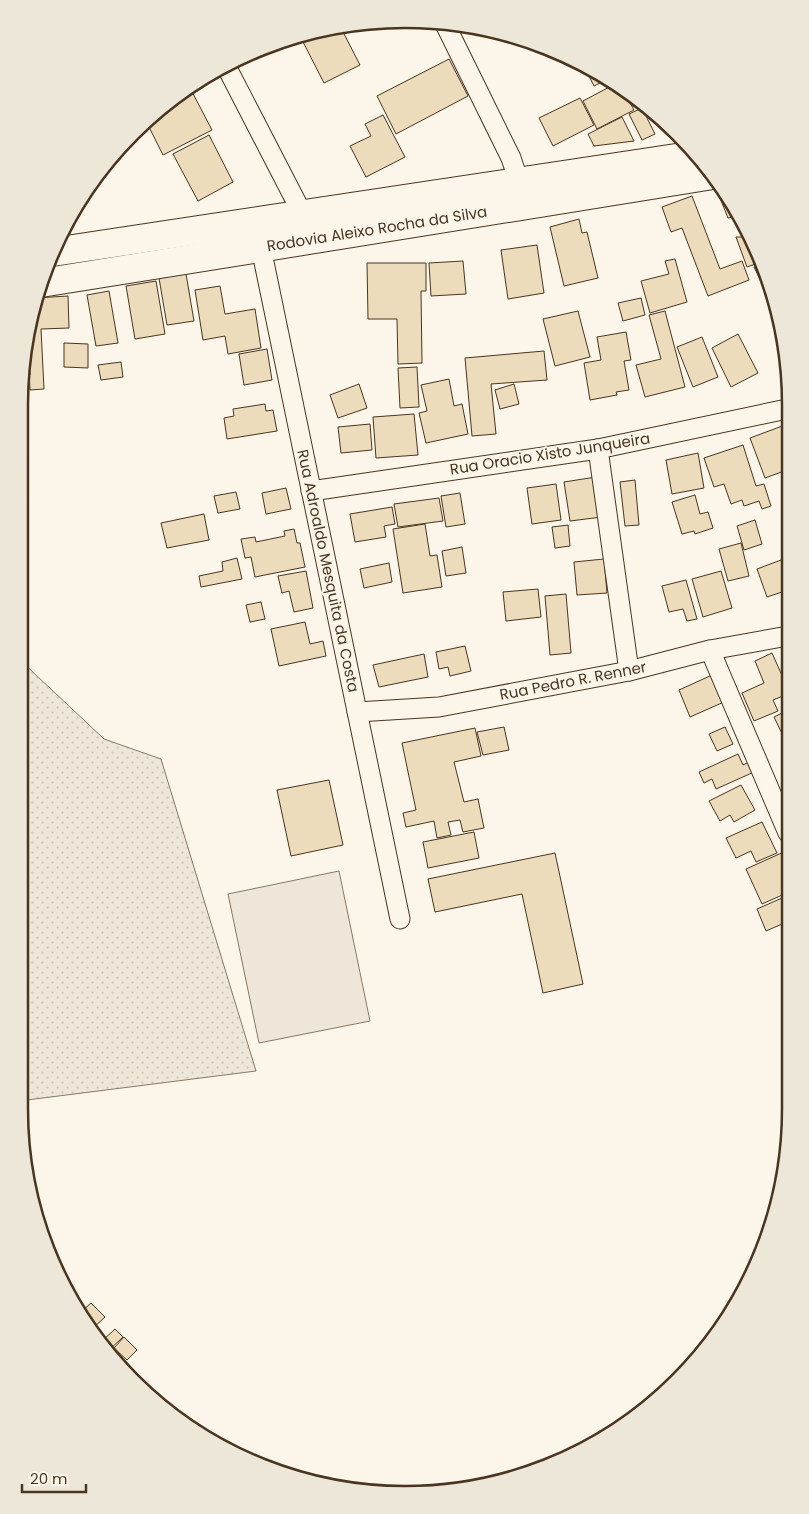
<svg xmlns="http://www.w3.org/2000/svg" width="809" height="1514" font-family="Poppins,sans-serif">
<defs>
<pattern id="grass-dots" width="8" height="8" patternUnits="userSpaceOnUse" patternTransform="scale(1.25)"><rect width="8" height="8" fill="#ede6d9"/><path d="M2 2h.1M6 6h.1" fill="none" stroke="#cdc6ba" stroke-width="1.8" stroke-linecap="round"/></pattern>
</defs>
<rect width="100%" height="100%" fill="#fbf6e9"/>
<!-- grass -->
<path fill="url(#grass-dots)" stroke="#887966" d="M19,659L104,739L161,759L256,1071L19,1101Z"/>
<!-- pitch -->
<path fill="#ede6d9" stroke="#887966" d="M339,871L370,1021L259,1043L228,894Z"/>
<!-- building -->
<g fill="#ecdcbc" stroke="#4a3520">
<path d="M340,26L360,65L324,83L299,34Z"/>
<path d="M449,59L468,96L396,134L377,96Z"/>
<path d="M583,64L597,70L608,79L594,86Z"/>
<path d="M615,84L624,91L634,110L597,129L583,101Z"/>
<path d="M189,86L212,130L163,155L146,121L169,99Z"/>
<path d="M580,98L594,125L553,146L539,118Z"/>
<path d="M642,108L655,134L642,140L629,114Z"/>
<path d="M383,115L405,157L366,177L350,146L371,136L365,124Z"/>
<path d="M622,117L634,141L594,146L588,134Z"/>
<path d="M209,135L233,182L198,201L173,154Z"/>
<path d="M726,191L738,216L728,218L718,193Z"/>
<path d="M692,196L720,269L742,261L749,280L708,296L682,228L671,232L662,207Z"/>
<path d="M579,219L582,233L587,232L598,278L564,286L550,227Z"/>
<path d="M736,237H748L761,262L747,267Z"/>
<path d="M537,245L544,293L508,299L501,250Z"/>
<path d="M675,259L687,302L650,313L641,281L669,274L665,261Z"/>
<path d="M463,261L466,294L431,296L429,263Z"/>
<path d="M367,263H426V291H421L422,363L398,364L397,319H368Z"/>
<path d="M762,264L770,280L775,310L754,267Z"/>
<path d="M186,274L194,321L167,325L159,278Z"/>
<path d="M156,281L165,334L135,339L126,286Z"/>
<path d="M220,286L225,314L255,309L261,348L228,354L225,336L203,340L195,290Z"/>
<path d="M109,291L118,343L96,346L87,295Z"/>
<path d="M68,296L69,328L41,329L44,389L30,390L27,332L32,304L35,298Z"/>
<path d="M641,298L645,315L623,321L618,303Z"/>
<path d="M578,311L590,357L555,366L543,319Z"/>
<path d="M665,311L685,387L645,397L636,365L661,359L649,315Z"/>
<path d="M27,332L30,375H20Z"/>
<path d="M626,332L631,360L624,361L629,390L616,392L617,395L590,400L584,363L601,360L597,337Z"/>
<path d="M738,334L758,373L731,387L712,348Z"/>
<path d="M702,337L718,377L693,387L677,347Z"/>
<path d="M64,343L88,344V368L64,367Z"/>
<path d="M267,349L272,380L244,385L239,354Z"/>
<path d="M544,351L547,380L491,384L496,434L472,436L465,358Z"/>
<path d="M121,362L123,377L101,380L98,365Z"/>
<path d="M417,367L419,407L400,408L398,368Z"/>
<path d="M449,379L454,406L462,404L468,434L426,443L419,413L427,411L421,385Z"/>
<path d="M359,384L367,408L338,418L330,395Z"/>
<path d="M514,384L519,404L500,409L495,390Z"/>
<path d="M265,404L266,411L273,410L277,431L227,439L224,418L234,416L233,409Z"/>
<path d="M414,414L418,455L376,458L373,417Z"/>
<path d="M370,424L372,450L341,453L338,427Z"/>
<path d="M785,425L787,431V470L765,478L750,438Z"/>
<path d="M743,445L756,486L764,484L771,506L762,509L759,501L744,506L742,500L731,504L724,484L714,487L704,458Z"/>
<path d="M698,453L704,488L672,494L666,460Z"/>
<path d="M596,477L602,517L570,521L564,482Z"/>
<path d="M635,480L639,525L625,526L620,482Z"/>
<path d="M556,484L561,520L532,524L527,488Z"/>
<path d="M286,488L291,509L266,514L262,493Z"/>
<path d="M236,492L240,509L218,513L214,496Z"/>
<path d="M460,493L465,524L446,527L441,496Z"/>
<path d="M695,495L700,514L708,512L713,528L695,534L694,531L682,534L672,502Z"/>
<path d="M439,498L443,521L398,527L394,504Z"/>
<path d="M392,507L395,524L384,526L386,537L355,542L350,514Z"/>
<path d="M204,514L209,540L167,548L161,523Z"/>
<path d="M755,520L762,544L744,550L737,526Z"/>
<path d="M425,524L430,556L437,555L442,587L403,593L393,529Z"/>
<path d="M568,525L570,546L555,548L552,527Z"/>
<path d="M294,529L297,543H300L305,567L255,577L251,557L245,558L241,539L255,537L256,542L285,536L284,531Z"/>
<path d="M741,543L749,576L728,581L719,549Z"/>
<path d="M462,547L466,573L446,576L442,551Z"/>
<path d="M237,558L242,579L201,587L199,576L223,571L222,562Z"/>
<path d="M604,559L607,593L577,595L574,562Z"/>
<path d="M781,560L788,579V590L767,597L757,569Z"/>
<path d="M389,563L392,582L364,588L360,569Z"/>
<path d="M306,571L313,608L294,612L289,591L282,593L278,576Z"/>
<path d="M721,571L732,608L703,617L692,579Z"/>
<path d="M686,580L697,619L687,621L683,609L669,612L662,586Z"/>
<path d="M538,589L541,617L506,621L503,592Z"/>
<path d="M566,594L571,653L550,655L545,596Z"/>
<path d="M261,602L265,619L250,622L246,605Z"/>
<path d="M305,622L310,644L323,641L326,656L279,666L271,629Z"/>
<path d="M465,646L471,671L450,676L448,667L439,669L436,652Z"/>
<path d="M772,653L788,689V694L773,700L778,711L754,721L742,693L764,683L755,661Z"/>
<path d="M424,654L428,677L379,687L373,665Z"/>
<path d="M712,675L724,702L690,717L679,690Z"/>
<path d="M788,710V743L787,744L774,717Z"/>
<path d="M504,727L509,750L483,755L477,732Z"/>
<path d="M725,727L733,744L717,751L709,734Z"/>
<path d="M475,728L481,756L454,762L464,802L478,799L484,828L463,832L460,820L448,822L451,835L437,838L434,821L406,827L403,813L416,810L402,743Z"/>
<path d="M738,754L743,765L749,762L754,772L716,789L712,779L704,783L699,772Z"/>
<path d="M329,780L343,845L291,856L277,790Z"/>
<path d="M741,785L755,810L734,822L730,815L720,821L709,801Z"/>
<path d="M762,822L777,853L756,862L751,851L736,858L726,838Z"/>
<path d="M474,832L479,858L428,868L423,842Z"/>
<path d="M786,851L789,857V892L762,904L746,869Z"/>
<path d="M555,853L583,984L543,993L522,894L435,912L428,879Z"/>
<path d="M789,895V921L766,931L757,909Z"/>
<path d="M91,1303L105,1317L91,1330L81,1312Z"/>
<path d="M115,1329L123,1337L107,1352L99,1345L93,1334L94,1333L102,1341Z"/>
<path d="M124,1337L137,1350L127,1360L114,1348Z"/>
<path d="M201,1429L213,1441L197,1433Z"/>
</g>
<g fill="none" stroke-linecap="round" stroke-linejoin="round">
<defs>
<g id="minor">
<path d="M444,22L511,158L519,182"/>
<path d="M225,64L303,215L305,224"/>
<path d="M259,238L400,919"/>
<path d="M598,449L629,671"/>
<path d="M311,491L598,449L787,409"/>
<path d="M710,650L788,833"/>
<path d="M357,712L439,707L629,671L710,650L788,636"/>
</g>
<g id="primary">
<path d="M53,252L696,155"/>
<path d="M41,283L713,175"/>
</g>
</defs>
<!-- minor casing -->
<use href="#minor" stroke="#4a3520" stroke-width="21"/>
<!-- primary casing -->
<use href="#primary" stroke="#4a3520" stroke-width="30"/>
<!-- minor -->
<use href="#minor" stroke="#fbf6e9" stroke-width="19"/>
<!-- primary -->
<use href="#primary" stroke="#fbf6e9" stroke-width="28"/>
</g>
<g text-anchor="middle" stroke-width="4" stroke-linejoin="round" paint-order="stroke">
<!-- street labels -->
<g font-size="15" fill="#4a3520" stroke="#fbf6e9">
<text transform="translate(377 229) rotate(-9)" y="5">Rodovia Aleixo Rocha da Silva</text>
<text transform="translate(550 454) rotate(-9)" y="5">Rua Oracio Xisto Junqueira</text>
<text transform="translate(328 571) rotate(78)" y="5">Rua Adroaldo Mesquita da Costa</text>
<text transform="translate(573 681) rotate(-11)" y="5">Rua Pedro R. Renner</text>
</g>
</g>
<!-- crop -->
<path d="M0 0H809V1514H0ZM405 28H405A377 377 0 0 1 782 405V1109A377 377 0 0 1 405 1486H405A377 377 0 0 1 28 1109V405A377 377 0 0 1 405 28Z" fill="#ede7d9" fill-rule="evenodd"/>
<path fill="none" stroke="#4a3520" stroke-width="2.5" d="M405 28H405A377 377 0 0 1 782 405V1109A377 377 0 0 1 405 1486H405A377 377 0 0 1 28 1109V405A377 377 0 0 1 405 28Z"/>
<!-- scale -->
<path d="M22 1484v8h64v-8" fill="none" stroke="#4a3520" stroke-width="2.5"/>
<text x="30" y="1484" font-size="15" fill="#4a3520" stroke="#fbf6e9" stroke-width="4" paint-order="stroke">20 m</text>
</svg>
